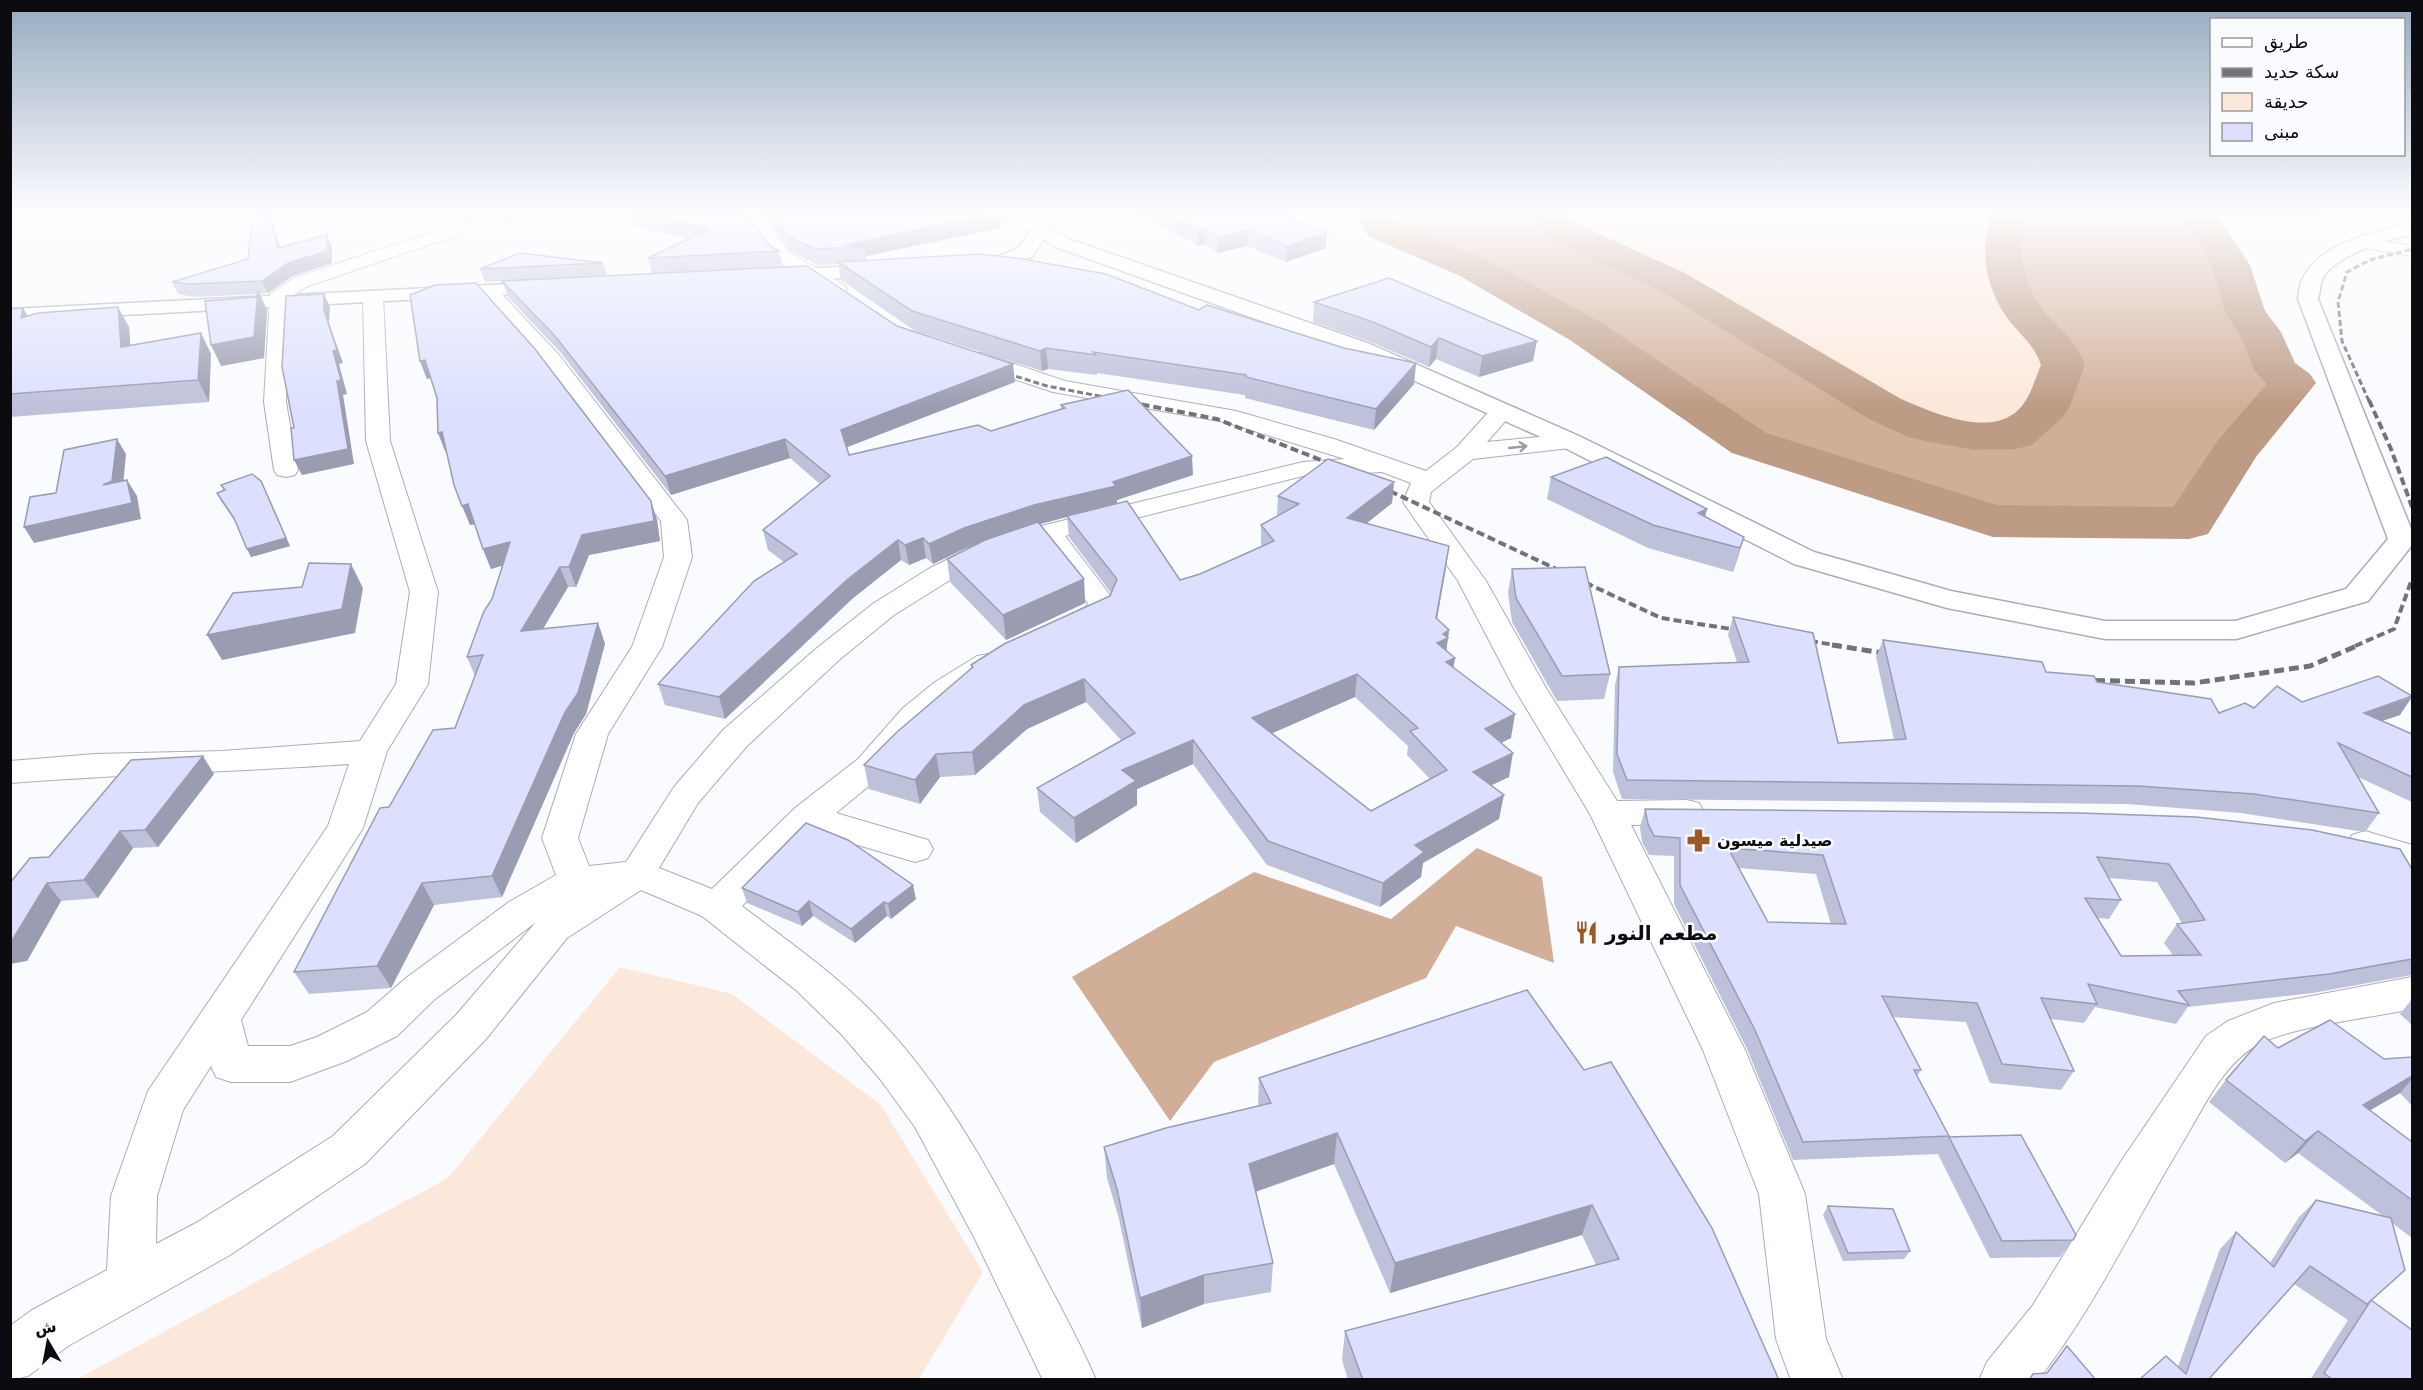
<svg xmlns="http://www.w3.org/2000/svg" width="2423" height="1390" font-family="'DejaVu Sans',Vazirmatn,sans-serif">
<rect width="100%" height="100%" fill="#fafbfe"/>
<!-- green -->
<g fill="#fce8db">
<path d="M1554,214H2012L2001,243L2014,287L2024,314L2056,344L2063,365L2034,420L2004,437L1950,433L1901,418L1671,281L1630,264L1557,226Z"/>
<path d="M620,967L732,994L881,1105L983,1272L919,1379H77L448,1178Z"/>
</g>
<!-- forest -->
<g fill="#d1ae98">
<path d="M1373,214H1553L1557,226L1754,330L1901,418L1975,436L2022,430L2063,365L2014,287L2009,214H2194L2231,265L2260,332L2294,383L2189,523L1993,521L1749,443L1572,324L1473,268L1381,228Z"/>
<path d="M1477,848L1542,877L1554,963L1456,926L1426,978L1214,1062L1170,1121L1072,977L1254,872L1391,919Z"/>
</g>
<g fill="none" stroke-linecap="round" stroke-linejoin="round">
<!-- river -->
<g fill="#bd9b84" fill-rule="evenodd">
<path d="M1355,214H1389L1394,221L1408,228L1486,260L1600,322L1766,433L1997,505L2173,507L2219,439L2267,384L2254,370L2240,334L2225,313L2212,265L2192,232L2177,214H2214L2219,218L2250,265L2265,311L2281,332L2295,363L2310,374L2316,383L2256,457L2208,534L2189,539L1993,537L1732,453L1570,340L1460,276L1368,236Z"/>
<path d="M1535,214H1569L1579,225L1685,273L1901,399C1936,414 2001,443 2026,400C2033,389 2036,376 2041,365C2035,347 2024,338 2012,324C1987,294 1977,250 1992,214H2026C2016,243 2022,281 2041,307C2057,330 2073,334 2085,365L2069,408L2062,418L2032,445L2015,449L1975,450L1925,441L1908,437L1869,419L1657,289L1553,241L1544,234Z"/>
</g>
<defs>
<g id="street">
<path d="M485,214H511L508,218L308,286L290,297L286,402L298,470L295,475L286,477L277,475L274,470L264,402L270,294L294,278Z"/>
<path d="M741,214H759L789,252L844,285L847,289L844,293H830L775,260Z"/>
<path d="M2365,238L2412,246V256L2359,247L2356,243L2359,239Z"/>
<path d="M488,285L495,287L559,355L687,520L692,557L662,647L608,734L578,838L589,866L626,862L674,787L723,730L817,648L874,603L930,568L967,550L1037,527L1303,462L1345,459L1225,422L1053,392L966,363L963,358L966,353H982L1065,381L1236,411L1334,439L1426,471L1457,447L1494,406H1510L1514,411L1487,442L1570,434L1579,436L1582,441L1579,446L1570,448L1473,459L1431,492L1429,502L1486,581L1546,688L1617,801L1687,800L1699,803L1704,812L1699,821L1687,824L1631,825L1745,1050L1805,1194L1826,1339L1843,1380H1791L1776,1339L1759,1194L1703,1050L1590,814L1514,688L1458,581L1403,502L1411,483L1382,472L1303,476L1065,536L1116,603C1110,624 1082,636 1062,631L1057,625L1062,619L1086,607L1088,603L1051,553L1041,543L987,562L950,580L894,615L839,660L747,746L698,803L659,868L712,889L795,808L858,759L903,708L935,682L977,656L988,654L999,656L1003,663L999,670L957,696L925,722L882,775L836,813L928,840L933,849L928,858L915,862L814,832L742,906C786,940 833,972 872,1012C944,1085 992,1175 1039,1266C1058,1303 1079,1340 1096,1380H1043L974,1237L915,1127L880,1079L842,1035L797,991L702,916L641,890L567,938L486,1039L365,1164L230,1255L68,1346L28,1376L10,1380V1326L32,1310L107,1270L111,1196L148,1091L328,826L349,764C236,772 123,774 10,783V761L95,754L223,751L360,741L396,684L410,592L366,441L363,297L366,293H380L383,297L390,441L438,592L428,684L387,751L363,828L241,1020L248,1046H290L317,1037L367,1012L406,978L509,902L556,875L542,838L576,734L632,647L664,557L661,521L543,365L481,295L478,291ZM536,922L456,1015L333,1136L196,1223L156,1244L157,1196L183,1110L211,1066L216,1077L231,1082H290L347,1061L397,1036L434,1000Z"/>
<path d="M2365,831L2412,845V871L2352,853L2347,844L2352,835Z"/>
<path d="M2412,977V1009C2371,1018 2292,1026 2257,1045C2222,1065 2203,1109 2183,1142C2135,1221 2095,1307 2038,1380H1979L1987,1362L2033,1305L2120,1163L2206,1036L2228,1021L2274,1003Z"/>
</g>
<g id="secondary">
<path d="M1039,226L1048,232L1033,256L1003,268H989L986,264L989,260L1019,248L1032,228Z"/>
<path d="M884,265L891,267L894,271L891,275L773,282L766,280L763,276L766,272L773,270Z"/>
<path d="M551,282L558,284L561,288L558,292L10,321V309Z"/>
</g>
<path id="primary" d="M1000,214H1023L1072,240L1370,344L1579,436L1814,552L1951,591L2105,621H2235L2346,589L2388,539L2298,299C2299,293 2299,286 2302,280C2319,242 2376,232 2412,223V234C2388,240 2333,255 2322,280C2320,286 2320,293 2318,299L2412,531V545L2368,601L2236,639H2105L1947,608L1794,564L1561,446L1354,354L1058,248Z"/>
</defs>
<!-- street casing -->
<use href="#street" stroke="#aaacbb" stroke-width="2"/>
<!-- secondary casing -->
<use href="#secondary" stroke="#aaacbb" stroke-width="3"/>
<!-- primary casing -->
<use href="#primary" stroke="#aaacbb" stroke-width="3"/>
<!-- street -->
<use href="#street" fill="#fff" fill-rule="evenodd"/>
<!-- secondary -->
<use href="#secondary" fill="#fff" fill-rule="evenodd"/>
<!-- primary -->
<use href="#primary" fill="#fff" fill-rule="evenodd"/>
<!-- rail-far2 -->
<g stroke="#727377" stroke-width="3" stroke-dasharray="6 3" stroke-linecap="butt">
<path d="M999,371L1047,386L1125,401"/>
<path d="M2369,401L2342,341L2338,302L2347,272L2370,260L2412,249"/>
</g>
<!-- rail-far1 -->
<g stroke="#727377" stroke-width="4" stroke-dasharray="8 4" stroke-linecap="butt">
<path d="M1118,400L1217,419L1341,468"/>
<path d="M2369,400L2391,449L2412,507"/>
<path d="M1379,486L1661,618L1744,631"/>
<path d="M1798,639L1841,646"/>
<path d="M2355,646L2394,629L2412,579"/>
</g>
<!-- rail -->
<g stroke="#727377" stroke-width="5" stroke-dasharray="10 5" stroke-linecap="butt">
<path d="M1832,645L1896,655"/>
<path d="M2080,680L2194,683L2310,666L2359,645"/>
</g>
</g>
<!-- wall -->
<g fill="#bdc1da" fill-rule="evenodd">
<path d="M631,214H746L770,246L779,251L783,267L652,273L648,258L689,239L634,226Z"/>
<path d="M762,214H998L1000,228L866,256L867,260L1199,310L1344,348L1416,363L1414,384L1374,430L1245,398V395L1097,373V375L1048,369L1042,371L915,331L841,280L838,264L817,265L790,250Z"/>
<path d="M1133,214H1291L1292,220L1326,248L1286,262L1247,246L1218,253L1205,244L1198,246L1146,216L1140,217Z"/>
<path d="M2192,214H2321L2320,216L2192,217Z"/>
<path d="M327,235L332,247V263L293,276L268,293L259,294L267,310L264,358L221,366L257,297V294L195,297L178,294L172,282L248,259L280,247Z"/>
<path d="M603,263L607,276L897,326L1015,382L847,447L849,455L991,431L1061,409V405L1193,475L1117,500V503L1180,580L1200,574L1261,547V525L1277,516L1278,496L1394,482L1392,503L1366,523L1449,546L1437,619L1449,630L1446,651L1455,658L1453,667L1511,738L1501,742L1509,777L1491,785L1499,819L1423,863L1421,877L1380,907L1267,865L1193,764L1137,789V805L1076,843L1040,812L1037,788L1121,740L1086,702L1027,729L975,775L940,777L920,804L869,789L864,765L971,669V665L1110,596L1111,593L1069,537L1067,517L1040,524L1084,579L1085,603L1006,640L950,582L947,559L976,545L966,548L933,564L926,558L909,565L901,560L852,599L725,719L665,705L658,684L784,562L768,550L763,530L820,484L790,458L671,495L561,353L508,297L502,281L485,282L480,269ZM1355,697L1408,746L1407,755L1430,779L1371,811L1271,733Z"/>
<path d="M1314,302L1533,361L1479,377L1436,359L1429,367L1371,342L1313,322Z"/>
<path d="M10,309L28,316L129,327L130,346L201,333L211,354L209,402L10,417Z"/>
<path d="M420,361L651,501L657,520L660,541L589,555L576,587H568L543,629L598,623L605,644L586,714L574,733L502,897L434,905L391,988L309,994L294,972L389,807L455,728L475,676L467,657L492,599L503,565L491,569L483,549L475,524L470,525L446,451H445L437,398L431,378L427,379Z"/>
<path d="M1551,477L1707,509L1705,517L1744,537L1733,572L1648,548L1547,499Z"/>
<path d="M221,485L265,489L290,546L251,557L236,523L221,501L217,493L224,491Z"/>
<path d="M1512,569L1610,674L1604,699L1557,701L1512,622L1508,593Z"/>
<path d="M1733,617L1838,743L1894,740L1876,657L1883,640L2097,682L2219,713L2302,702L2400,715L2382,721L2412,734V802L2358,777L2379,813L2365,832L2241,813L2127,804L1622,799L1613,772L1615,685L1619,667L1737,662L1728,635Z"/>
<path d="M214,774L158,847L133,848L98,898L61,901L27,961L49,857Z"/>
<path d="M1645,809L2412,869V978V975L2313,993L2188,1007L2176,1024L2095,1007L2084,1023L2051,1019L2074,1071L2061,1090L1990,1083L1966,1022L1893,1017L1921,1070L1917,1076L1949,1136V1137L2073,1240L2060,1257L1990,1258L1938,1154L1793,1160L1747,1049L1674,904V856L1649,855L1642,842L1640,827ZM1739,868L1816,874L1831,924L1768,922ZM2109,878L2157,882L2182,923L2177,924L2164,943L2173,955L2121,956L2098,918L2109,919L2121,900Z"/>
<path d="M742,888L916,899L891,919L887,916L855,943L813,916L802,926L747,903Z"/>
<path d="M1527,990L1779,1380H1348L1342,1360L1345,1331L1596,1265L1582,1235L1390,1293L1334,1164L1256,1192L1273,1263L1271,1292L1204,1304L1142,1328L1119,1219L1107,1178L1104,1147L1258,1106L1259,1078Z"/>
<path d="M2412,999V1025L2400,1014Z"/>
<path d="M2278,1048L2384,1059L2412,1057V1106L2400,1093L2370,1110L2412,1142V1238L2392,1223L2371,1300L2412,1380H2310L2348,1320L2294,1284L2208,1380H2139L2178,1367L2220,1249L2236,1232L2270,1263L2299,1217L2316,1200L2383,1216L2298,1153L2285,1163L2209,1102L2226,1080Z"/>
<path d="M1828,1206L1910,1251L1904,1259L1843,1261L1823,1215Z"/>
</g>
<!-- shaded-wall -->
<g fill="#9a9db2">
<path d="M269,214H270L284,260L278,248Z"/>
<path d="M993,214H998L1000,228L866,256L864,247L845,245Z"/>
<path d="M1140,214H1146V216L1140,217Z"/>
<path d="M1204,229L1205,244L1198,246V231Z"/>
<path d="M1248,230L1247,246L1218,253V238Z"/>
<path d="M1327,233L1326,248L1286,262L1287,246Z"/>
<path d="M327,235L332,247V263L293,276L268,293L262,281Z"/>
<path d="M258,290L267,310L264,358L221,366L211,345L254,337Z"/>
<path d="M324,294L330,307L329,323L343,363L339,364L347,394L343,395L354,464L302,475L294,460L337,381L324,310Z"/>
<path d="M118,307L129,327L132,368L121,347Z"/>
<path d="M23,308L35,328L21,318Z"/>
<path d="M201,333L211,354L209,402L198,380Z"/>
<path d="M1439,338L1436,359L1429,367L1431,347Z"/>
<path d="M1537,341L1533,361L1479,377L1482,356Z"/>
<path d="M1046,348L1048,369L1042,371L1040,351Z"/>
<path d="M425,360L432,378L427,379L420,361Z"/>
<path d="M1416,363L1414,384L1374,430L1376,409Z"/>
<path d="M1013,364L1015,382L845,448L841,430Z"/>
<path d="M442,432L449,450L445,451L438,433Z"/>
<path d="M117,439L126,454L122,497L103,485Z"/>
<path d="M785,439L790,458L671,495L665,476Z"/>
<path d="M1192,456L1193,475L1117,500V505L1067,516V517L1036,525L966,548L933,564L929,544L964,528L1034,505L1113,482Z"/>
<path d="M127,480L137,496L141,519L34,543L24,527Z"/>
<path d="M261,481L290,546L251,557L247,549Z"/>
<path d="M1394,482L1392,503L1346,540L1347,518Z"/>
<path d="M651,501L657,520L660,541L589,555L576,587L569,567L582,535Z"/>
<path d="M468,504L476,524L470,525L462,506Z"/>
<path d="M1707,509L1701,532L1698,513Z"/>
<path d="M1744,537L1737,560L1733,572L1740,548Z"/>
<path d="M923,538L926,558L909,565L905,545Z"/>
<path d="M898,540L901,560L852,599L725,719L719,697L848,579Z"/>
<path d="M510,542L518,561L491,569L483,549Z"/>
<path d="M1449,546L1446,568L1433,641L1436,618Z"/>
<path d="M351,564L363,588L355,633L222,660L207,635Z"/>
<path d="M560,567L568,587L529,652L521,631Z"/>
<path d="M1084,579L1085,603L1006,640L1003,615Z"/>
<path d="M598,623L605,644L586,714L574,733L502,897L492,876Z"/>
<path d="M1449,630L1448,638L1445,661L1437,643L1443,634Z"/>
<path d="M1455,658L1451,681L1446,662Z"/>
<path d="M1357,674L1355,697L1252,742V718Z"/>
<path d="M1084,679L1086,702L1027,729L975,775L972,752L1024,705Z"/>
<path d="M2412,697L2400,715L2351,731L2364,713Z"/>
<path d="M1515,714L1511,738L1481,753L1485,729Z"/>
<path d="M1193,740V764L1137,789V805L1076,843L1074,818L1122,770Z"/>
<path d="M1513,753L1509,777L1469,796L1473,772Z"/>
<path d="M936,754L940,777L920,804L915,780Z"/>
<path d="M203,756L214,774L158,847L145,830Z"/>
<path d="M1504,795L1499,819L1423,863L1421,877L1380,907L1383,883L1415,845Z"/>
<path d="M120,831L133,848L98,898L84,880Z"/>
<path d="M47,883L61,901L27,961L10,964V944Z"/>
<path d="M422,883L434,905L391,988L377,966Z"/>
<path d="M913,885L916,899L891,919L888,904Z"/>
<path d="M809,901L813,916L802,926L798,912Z"/>
<path d="M884,902L887,916L855,943L851,929Z"/>
<path d="M2412,1076V1079L2400,1093L2343,1126L2363,1105Z"/>
<path d="M2318,1131L2298,1153L2285,1163L2305,1141Z"/>
<path d="M1337,1133L1334,1164L1248,1194L1249,1164Z"/>
<path d="M1592,1205L1582,1235L1390,1293L1395,1263Z"/>
<path d="M1204,1275V1304L1142,1328L1140,1298Z"/>
</g>
<!-- building -->
<g fill="#dce0fe" stroke="#9a9db2" stroke-width="1.5" fill-rule="evenodd">
<path d="M253,214H269L278,248L327,235V251L288,263L262,281L189,284L172,282L248,259Z"/>
<path d="M644,214H746L770,246L779,251L648,258L710,229Z"/>
<path d="M771,214H993L845,245L864,247L814,249L787,235Z"/>
<path d="M1169,214H1291L1292,220L1327,233L1287,246L1248,230L1218,238L1204,229L1198,231Z"/>
<path d="M520,253L603,263L480,269Z"/>
<path d="M979,254L1017,258L1106,274L1199,310L1207,305L1344,348L1416,363L1376,409L1246,377V375L1093,352L1096,355L1046,348L1040,351L912,311L838,262Z"/>
<path d="M807,266L897,326L1013,364L841,430L849,455L978,425L991,431L1065,408L1061,405L1128,390L1192,456L1113,482L1116,486L1034,505L964,528L929,544L923,538L905,545L898,540L848,579L719,697L658,684L754,581L797,554L763,530L830,476L785,439L665,476L555,336L502,281Z"/>
<path d="M1389,278L1537,341L1482,356L1439,338L1431,347L1373,322L1314,302Z"/>
<path d="M476,283L535,349L651,501L654,521L582,535L569,567H560L521,631L598,623L578,693L565,712L492,876L422,883L377,966L294,972L380,808L389,807L433,730L455,728L483,655L467,657L484,611L492,599L510,542L483,549L468,504L462,506L454,485L442,432L438,433L437,398L425,360L420,361L410,295L435,285Z"/>
<path d="M258,290L254,337L211,345L205,301L257,297Z"/>
<path d="M324,294V310L337,350L333,351L341,380L337,381L348,449L294,460L291,428H294L282,367L286,296Z"/>
<path d="M118,307L121,347L201,333L198,380L10,394V309L23,308L21,318L38,313Z"/>
<path d="M117,439L112,481L103,485L127,480L132,503L24,527L30,497L56,493L64,450Z"/>
<path d="M1606,457L1707,509L1698,513L1744,537L1740,548L1653,525L1551,477Z"/>
<path d="M1328,459L1394,482L1347,518L1449,546L1436,618L1449,630L1443,634L1448,638L1437,643L1455,658L1446,662L1515,714L1485,729L1513,753L1473,772L1504,795L1415,845L1424,852L1383,883L1268,841L1193,740L1122,770L1136,781L1074,818L1037,788L1135,733L1084,679L1024,705L972,752L936,754L915,780L864,765L897,732L973,667L971,665L1004,644L1110,596L1117,579L1067,516L1127,501L1180,580L1200,574L1274,541L1261,525L1299,504L1278,496ZM1357,674L1418,728L1410,731L1447,770L1371,811L1252,718Z"/>
<path d="M252,474L261,481L286,538L247,549L234,518L217,493L225,490L221,485Z"/>
<path d="M1038,522L1084,579L1003,615L947,559L985,540Z"/>
<path d="M309,563L351,564L342,609L207,635L233,593L302,587Z"/>
<path d="M1585,567L1610,674L1562,676L1516,598L1512,569Z"/>
<path d="M1733,617L1813,633L1838,743L1906,739L1883,640L2042,662L2046,672L2094,676L2097,682L2211,699L2219,713L2245,703L2254,708L2277,686L2302,702L2378,676L2412,696L2364,713L2412,734V777L2338,743L2379,813L2254,794L2138,786L1627,780L1617,754L1619,667L1749,662Z"/>
<path d="M203,756L145,830L120,831L84,880L47,883L10,944V883L30,858L49,857L131,760Z"/>
<path d="M1645,809L2079,813L2196,817L2312,830L2400,849L2412,869V959L2329,974L2178,991L2189,1005L2088,984L2097,1004L2041,998L2074,1071L2002,1064L1977,1003L1882,996L1921,1070H1914L1949,1136L1803,1142L1755,1030L1680,885V838L1654,836L1648,824ZM1728,848L1823,855L1846,924L1768,922ZM2097,857L2169,864L2205,920L2177,924L2201,955L2121,956L2085,898L2121,900Z"/>
<path d="M806,823L848,840L913,885L888,904L884,902L851,929L809,901L798,912L742,888Z"/>
<path d="M1527,990L1584,1070L1611,1062L1712,1228L1779,1380H1363L1345,1331L1619,1259L1592,1205L1395,1263L1337,1133L1249,1164L1273,1263L1204,1275L1140,1298L1117,1189L1104,1147L1166,1128L1271,1103L1259,1078Z"/>
<path d="M2330,1020L2384,1059L2412,1057V1076L2363,1105L2412,1142V1200L2318,1131L2305,1141L2226,1080L2264,1036L2278,1048Z"/>
<path d="M2021,1135L2076,1235L2073,1240L2002,1241L1949,1137Z"/>
<path d="M2316,1200L2391,1218L2405,1270L2367,1304L2310,1266L2208,1380H2139L2166,1356L2186,1374L2236,1232L2274,1267Z"/>
<path d="M1828,1206L1893,1209L1910,1251L1848,1253Z"/>
<path d="M2371,1300L2412,1330V1380H2333L2324,1373Z"/>
<path d="M2067,1346L2096,1380H2029L2033,1374L2047,1373Z"/>
</g>
<!-- one-way arrows -->
<defs><path id="oneway-shaft" d="M-6 0H5M1.5-3L5.5 0L1.5 3" fill="none" stroke-width="1.6" stroke-linecap="round" stroke-linejoin="round" transform="scale(1.5)"/></defs>
<use stroke="#9d9d9f" href="#oneway-shaft" transform="translate(1518 447) rotate(-6)"/>
<!-- sky -->
<linearGradient id="sky" x2="0" y2="1"><stop stop-color="#97aac0"/><stop offset="0.52" stop-color="#fdfdff"/><stop offset="1" stop-color="#fdfdff" stop-opacity="0"/></linearGradient>
<rect width="2423" height="409" fill="url(#sky)"/>
<!-- icons -->
<defs>
<symbol id="pharmacy-bare" viewBox="-9 -9 18 18"><path d="M-2-6h4v4h4v4h-4v4h-4v-4h-4v-4h4Z" fill="#9b5926" stroke="#fafbfe" stroke-width="2.5" paint-order="stroke"/></symbol>
<symbol id="restaurant-bare" viewBox="-9 -9 18 18"><path d="M-5-6h1v4h1v-4h1v4h1v-4h1v5L-1.5 .5V6h-2V.5L-5-1ZM5-6V6H3V1.5H1.5Q1.5-4 5-6Z" fill="#9b5926" stroke="#fafbfe" stroke-width="2.5" paint-order="stroke"/></symbol>
</defs>
<g fill-rule="evenodd">
<use href="#pharmacy-bare" x="1682" y="824" width="33" height="33"/>
<use href="#restaurant-bare" x="1570" y="916" width="33" height="33"/>
</g>
<g text-anchor="middle" stroke-width="5" stroke-linejoin="round" paint-order="stroke">
<!-- poi labels -->
<g font-size="16" font-weight="bold" fill="#0b0b10" stroke="#fafbfe" text-anchor="start">
<text x="1717" y="846">صيدلية ميسون</text>
</g>
<!-- near-poi labels -->
<g font-size="20" font-weight="bold" fill="#0b0b10" stroke="#fafbfe" text-anchor="start">
<text x="1605" y="940">مطعم النور</text>
</g>
</g>
<!-- border -->
<rect width="2423" height="1390" fill="none" stroke="#0b0b10" stroke-width="24"/>
<!-- legend -->
<rect x="2210" y="18" width="195" height="138" fill="#fafbfe" stroke="#9a9b9f" stroke-width="1.5"/>
<rect x="2222" y="38" width="30" height="9" fill="#ffffff" stroke="#9a9b9f" stroke-width="1.5"/>
<text x="2264" y="48" font-size="18" fill="#0b0b10">طريق</text>
<rect x="2222" y="68" width="30" height="9" fill="#727377" stroke="#9a9b9f" stroke-width="1.5"/>
<text x="2264" y="78" font-size="18" fill="#0b0b10">سكة حديد</text>
<rect x="2222" y="93" width="30" height="18" fill="#fce8db" stroke="#9a9b9f" stroke-width="1.5"/>
<text x="2264" y="108" font-size="18" fill="#0b0b10">حديقة</text>
<rect x="2222" y="123" width="30" height="18" fill="#dce0fe" stroke="#9a9b9f" stroke-width="1.5"/>
<text x="2264" y="138" font-size="18" fill="#0b0b10">مبنى</text>
<!-- north arrow -->
<g transform="translate(48 1342) rotate(350)" stroke="#fafbfe" stroke-width="4.5" paint-order="stroke">
<path d="M0-4.5L10 22L0 15L-10 22Z" fill="#0b0b10"/>
<text y="-9" font-size="16" font-weight="bold" text-anchor="middle" fill="#0b0b10">ش</text>
</g>
</svg>
